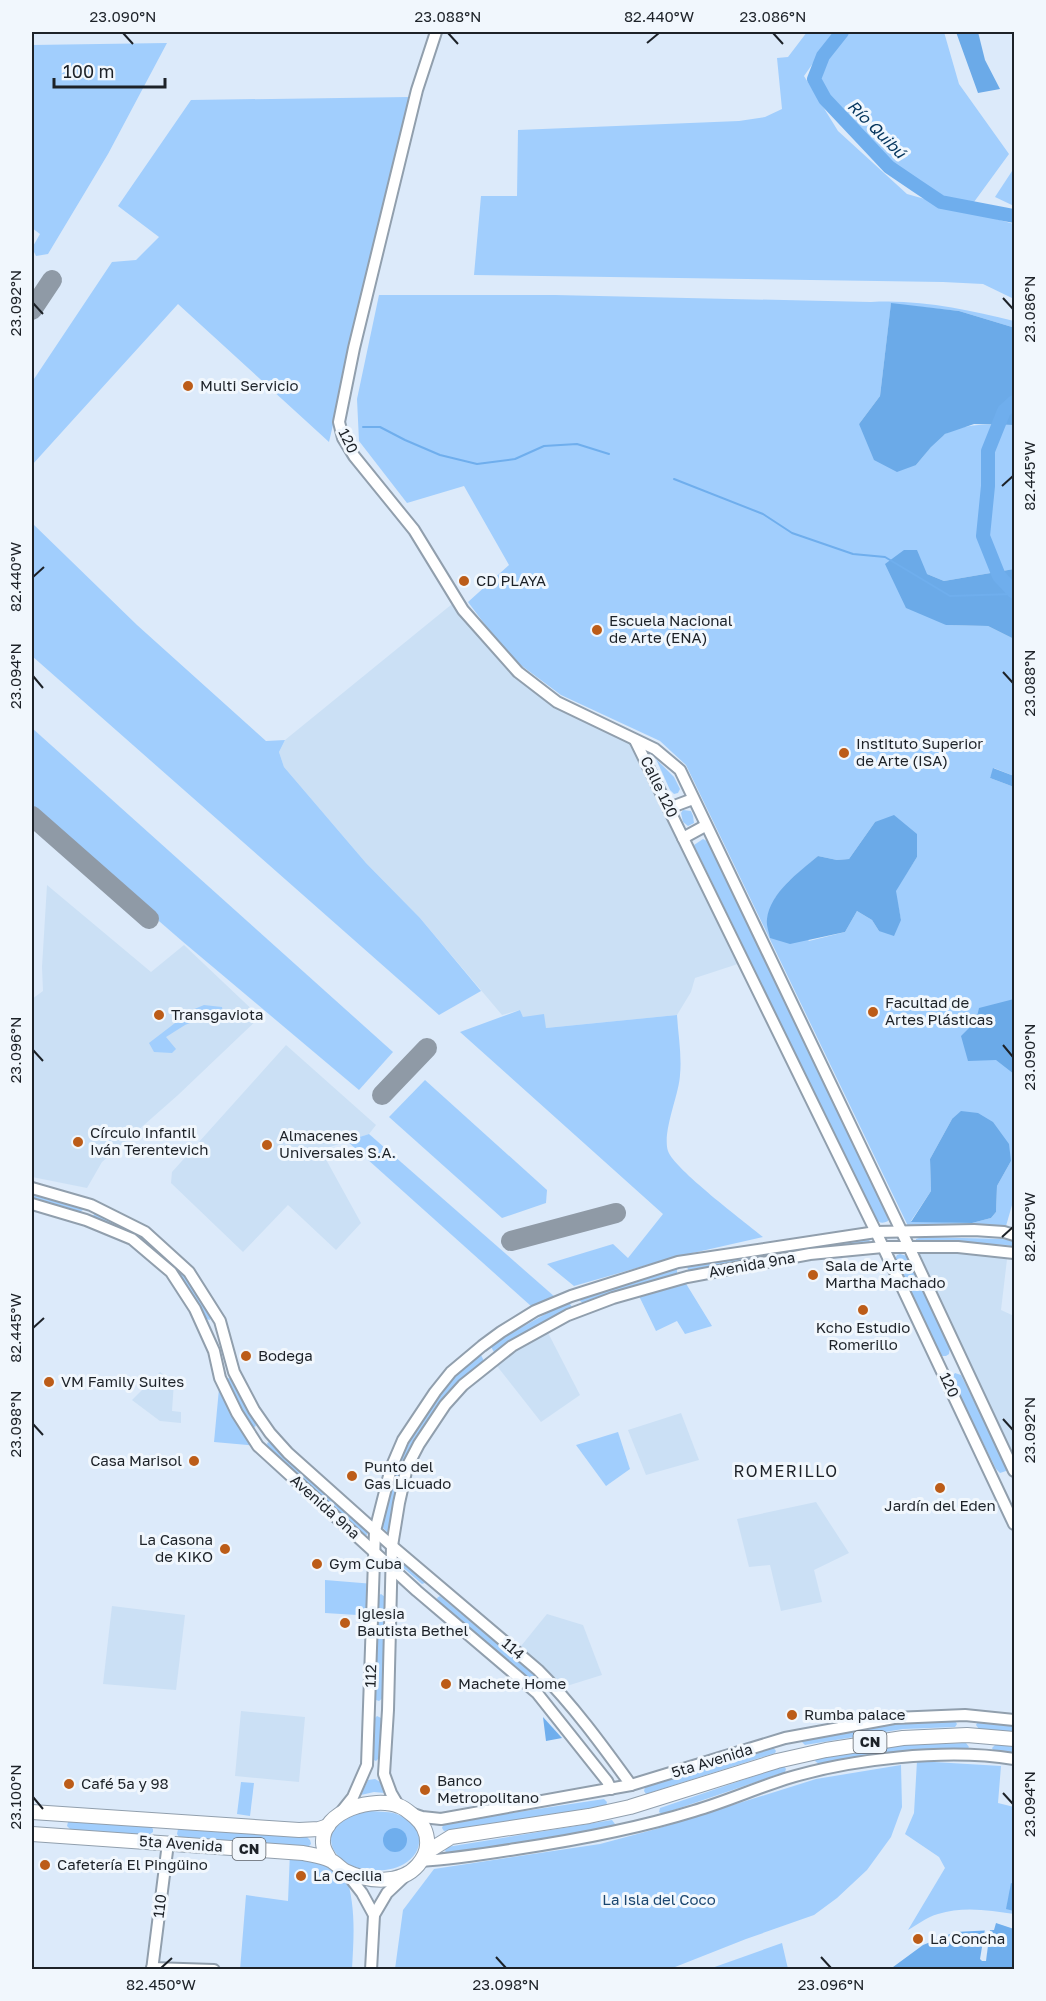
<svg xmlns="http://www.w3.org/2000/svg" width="1046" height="2001" font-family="'Golos Text',sans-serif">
<rect width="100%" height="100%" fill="#dceafa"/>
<!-- built -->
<g fill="#cbe0f5">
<path d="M457,600L518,672L557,702L635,740L744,962L695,978L691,992L677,1015L546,1028L523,1017L520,1010L502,1015L420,918L366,863L284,767L279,752L285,740Z"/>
<path d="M47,885L151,972L184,945L260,1017L178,1095L102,1162L87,1188L32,1177V999L43,991L42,967Z"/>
<path d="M286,1045L376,1125L369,1134L327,1148L323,1154L361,1223L336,1250L288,1205L243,1252L171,1183L172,1172Z"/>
<path d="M909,1247L1008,1251L1001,1310L1014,1316V1471Z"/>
<path d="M545,1327L580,1395L541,1422L493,1361Z"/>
<path d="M160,1372L174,1382L172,1411L181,1412V1423L160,1421L132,1400Z"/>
<path d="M681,1413L699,1460L646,1475L628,1430Z"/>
<path d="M816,1502L849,1553L814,1570L822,1602L781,1611L770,1565L749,1567L737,1519Z"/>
<path d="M112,1606L185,1615L176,1690L103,1684Z"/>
<path d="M547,1614L583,1625L602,1675L557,1689L517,1651Z"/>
<path d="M241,1711L305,1717L299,1782L235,1776Z"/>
</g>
<!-- green -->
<g fill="#a1cefd" fill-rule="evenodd">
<path d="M807,32H835L804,76L838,131L907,194L1014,224V299L983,284L943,282L474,275L481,196H517L518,130L739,121L765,117L782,109L777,58L788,57Z"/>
<path d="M842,32H944L959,84L1009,154L974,202H941L889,167L825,99L814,79L823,56Z"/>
<path d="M167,43L108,154L48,254L36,256L32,248L40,234L32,228V45Z"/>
<path d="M409,97L329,442L178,304L32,465V382L112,262L136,260L159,237L118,206L191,100Z"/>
<path d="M1014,168V206L995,197Z"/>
<path d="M379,295H555L871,302C920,299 968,310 1014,321V331L1012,327L959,311L891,304L880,396L859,424L916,465C925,455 933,441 945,434C966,422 991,425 1014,425V569L944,581L927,574L946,625L988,626L1014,639V776L994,768L990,778L1014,787V1198L1006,1226H908L686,765L660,741L561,695L522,666L498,642L468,602L509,565L464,486L407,503L359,441L357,399ZM875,822L917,857L895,891L901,920L879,931L872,920L857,911L845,932L809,941L775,898L789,881L818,856L837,860L849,859ZM952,1119L1011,1161L997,1186L996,1212L991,1218L972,1223L911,1221L931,1191L930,1159Z"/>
<path d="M32,523L137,625L266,741L285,740L279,752L284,767L366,863L420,918L481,991L439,1015L32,656Z"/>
<path d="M32,728L393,1052L359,1090L182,941L32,811Z"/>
<path d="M656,759L674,777L680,789L678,793L674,794L670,790Z"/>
<path d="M683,810L691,811L693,816L694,823L688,826L683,822L681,813Z"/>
<path d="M703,839L709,842L888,1216V1221C882,1224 879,1223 875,1218L694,845Z"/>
<path d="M204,1005L222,1007L223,1014L202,1018L185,1025L166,1037L176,1049L172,1053L154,1052L149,1043L192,1010Z"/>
<path d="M520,1010L523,1017L544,1014L546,1028L677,1015C678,1034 682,1055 680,1075C679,1095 662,1132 668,1151C674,1169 745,1222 763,1237L675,1257L574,1286L547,1264L613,1244L628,1258L663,1214L460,1032Z"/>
<path d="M425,1080L547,1190L546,1203L502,1218L389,1117Z"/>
<path d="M369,1134L555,1297L531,1306L347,1141Z"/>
<path d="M32,1192L82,1207L83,1210L77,1213L32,1199Z"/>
<path d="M96,1211L146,1238L185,1274L211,1316L210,1320L206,1319L174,1270L95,1218L93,1216Z"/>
<path d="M866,1237L870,1241L868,1243L827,1247L692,1271L688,1270L687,1266L689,1264Z"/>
<path d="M922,1237L1002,1239L1014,1241V1247L1007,1245L916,1241V1239Z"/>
<path d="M900,1254L907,1256L950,1348L949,1354L946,1356H942L938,1352L895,1259L897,1255Z"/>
<path d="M673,1268L677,1269V1275L584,1304L579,1300L581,1297Z"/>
<path d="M685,1282L712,1326L685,1334L677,1321L656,1331L639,1296Z"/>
<path d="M565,1303L570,1304L572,1307L569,1310L497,1352H494L491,1347L494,1343Z"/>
<path d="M481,1355L484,1361C446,1391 429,1419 406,1461H403L401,1459L403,1455L425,1412L457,1373L477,1356Z"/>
<path d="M955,1373L961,1375L1007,1467L1006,1471L1000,1473L996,1469L951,1378Z"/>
<path d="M220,1378L258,1446L214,1442Z"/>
<path d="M228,1378L231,1379L256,1425L255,1427L249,1425L225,1382Z"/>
<path d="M618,1432L630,1469L606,1486L576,1445Z"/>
<path d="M268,1442L273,1445L367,1530V1535H363L269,1450L267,1444Z"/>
<path d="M397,1470L401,1475L390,1532H387L382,1527L395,1472Z"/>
<path d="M398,1560H401L424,1580L425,1583L422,1584L399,1564Z"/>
<path d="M325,1580L374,1584L373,1616L325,1613Z"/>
<path d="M381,1594L385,1597L383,1698L379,1701L376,1700L375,1696L378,1596Z"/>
<path d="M440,1596L540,1680V1683L532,1681L438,1601L437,1598Z"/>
<path d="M377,1716L381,1718L379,1758L376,1761L372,1759L374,1719Z"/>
<path d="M955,1721L957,1724L955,1727L903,1729L805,1745L802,1742L803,1740L879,1725Z"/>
<path d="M978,1721L1014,1724V1732L979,1729L976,1725Z"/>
<path d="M966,1743L969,1747L966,1751L892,1752L819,1764L815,1761L817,1758L893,1745Z"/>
<path d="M996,1744L1014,1747V1754L994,1752L992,1748Z"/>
<path d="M773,1747L776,1751L775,1753L646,1794L644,1791L645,1787Z"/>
<path d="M917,1761L1001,1766L998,1803L1014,1807V1914C990,1910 962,1906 938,1914C927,1917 917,1925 908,1930L945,1868L939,1857L905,1834L914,1813Z"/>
<path d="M901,1765L902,1807L891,1837L867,1870L837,1898L814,1915L746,1939L670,1969H395L403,1910L434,1869L600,1844L656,1829L816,1779Z"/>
<path d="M784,1766L786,1769L785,1772L662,1814L659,1812L660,1808Z"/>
<path d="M375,1779L382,1783L385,1793L374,1792L361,1795L368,1780Z"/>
<path d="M241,1782L254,1783L250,1816L237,1814Z"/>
<path d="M604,1799L607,1802L606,1806L444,1831L442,1828L444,1823Z"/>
<path d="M371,1811C380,1812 391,1811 399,1815C421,1823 427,1848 407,1862C388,1876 348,1873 335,1852C331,1846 331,1841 331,1834C342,1817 351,1813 371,1811Z"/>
<path d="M612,1820L615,1824L614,1828L529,1843L448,1854L445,1851L447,1847Z"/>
<path d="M73,1821L149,1825L153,1829V1832L147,1836L71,1830L67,1826L68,1822Z"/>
<path d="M181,1828L306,1836L310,1840L311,1844L308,1847L181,1840L177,1834L178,1829Z"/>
<path d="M290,1852L345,1871C356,1907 354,1933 352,1969L240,1970L246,1895L288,1901Z"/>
<path d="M782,1943L788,1969H709Z"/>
</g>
<!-- forest -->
<g fill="#6baae8">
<path d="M956,32H978L985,60L1000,89L978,93Z"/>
<path d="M891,303L959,311L1012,327L1014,331V425L974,424L945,434L931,447L916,465L897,472L874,460L859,424L880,396Z"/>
<path d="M904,550H917L927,574L944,581L1014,569V639L988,626L946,625L906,608L885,564Z"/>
<path d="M894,815L917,834V857L896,891L901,920L894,936L879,931L872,920L857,911L845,932L790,944L770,938C769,932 766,925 767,919C770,893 799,872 818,856L837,860L849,859L875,822Z"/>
<path d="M1014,999V1074L996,1060L968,1061L961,1036L976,1021L979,1008Z"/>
<path d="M961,1111L978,1113L993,1122L1009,1144L1011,1161L997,1186L996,1212L991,1218L972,1223L911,1222L931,1191L930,1159L952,1119Z"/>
</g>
<!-- water -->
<g fill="#6faeed">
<path d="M993,768L1014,776V787L990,778Z"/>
<path d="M543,1717L562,1738L546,1741Z"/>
<circle cx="395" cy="1840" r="12"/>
<path d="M1011,1883L1014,1884V1911L1006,1909Z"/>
<path d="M996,1923L1014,1929V1969L889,1970L923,1945L955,1932L994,1930Z"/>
</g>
<!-- pier -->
<path fill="#dceafa" d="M985,1929L990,1930L986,1961H982L980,1959Z"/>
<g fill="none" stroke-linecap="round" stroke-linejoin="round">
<!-- stream -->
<g stroke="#6faeed" stroke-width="2">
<path d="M363,427H380L405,440L440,455L477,464L515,459L544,446L577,444L609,454"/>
<path d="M674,479L763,514L792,533L853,554L885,557L950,596L1014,594"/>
</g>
<!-- river -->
<g stroke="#6faeed" stroke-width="14">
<path d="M842,32L823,56L814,79L825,99L889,167L917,186L941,202L1014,216"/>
<path d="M1014,402L1004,411L988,451V486L983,536L999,576L1014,592"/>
</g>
<!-- taxiway -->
<g stroke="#8f9aa6" stroke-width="20">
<path d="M32,310L52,280"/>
<path d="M32,816L149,919"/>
<path d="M382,1095L427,1048"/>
<path d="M511,1241L616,1213"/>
</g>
<defs>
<g id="secondary">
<path d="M436,32L417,90L354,348L339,422L343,438L354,456L414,530L463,610L518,672L557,702L655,749L680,770L909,1247L1014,1471"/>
<path d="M635,740L876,1232L1014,1524"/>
<path d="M669,808L693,799"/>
<path d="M683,838L705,826"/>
<path d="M32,1188L91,1205L145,1232L189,1272L220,1321L234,1372L254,1410L270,1433L288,1453L392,1546L538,1670C573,1705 602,1745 631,1785"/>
<path d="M32,1204L86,1220L132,1239L171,1272L195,1309L214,1351L220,1378L237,1413L258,1446L417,1591L537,1693L607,1781L611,1789"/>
<path d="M398,1805L391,1793L384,1774L388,1710L392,1546L399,1503L407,1467L419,1444L445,1405L463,1385L512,1346L568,1315L613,1298L687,1277L810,1254L883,1247H958L1014,1253"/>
<path d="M341,1812L353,1797L367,1765L375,1531L391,1468L403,1440L435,1392L451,1372L482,1346L501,1332L535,1311L571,1296L678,1262L876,1232L974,1230L1004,1232L1014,1235"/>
<path d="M413,1814L422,1817L441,1819L631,1785L785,1738L894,1718L965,1715L1014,1720"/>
<path d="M421,1861C453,1859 485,1854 516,1849C576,1840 636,1829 694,1811C725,1802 754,1789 785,1779C850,1759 946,1748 1014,1759"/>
<path d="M345,1871L362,1893L374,1915"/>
<path d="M152,1968L214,1970"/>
<path d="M152,1970L168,1843"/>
<path d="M371,1970L374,1915L387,1893L404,1877"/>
</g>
<g id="highway">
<path d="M32,1812L299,1830L319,1829L328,1826"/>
<path d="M32,1834L303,1853C312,1855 322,1856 330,1860C336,1863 340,1868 345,1871C367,1882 401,1885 418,1865C423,1859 427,1853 427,1845C428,1833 423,1824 415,1817C410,1813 405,1808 399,1806C375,1796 321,1810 323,1843C323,1849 327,1854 330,1860"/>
<path d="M427,1852L451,1837L589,1816L630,1807L777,1761L826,1750L903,1738L967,1735L1014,1739"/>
</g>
</defs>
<!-- secondary casing -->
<use href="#secondary" stroke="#919fad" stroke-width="14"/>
<!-- highway casing -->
<use href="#highway" stroke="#919fad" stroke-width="16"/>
<!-- secondary -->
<use href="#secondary" stroke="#fff" stroke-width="10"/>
<!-- highway -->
<use href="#highway" stroke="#fff" stroke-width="14"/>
</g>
<!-- ticks -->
<path fill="none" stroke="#1d2228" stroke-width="2" d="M123,33L133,44M448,33L458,44M773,33L783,44M647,43L659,33M1003,298L1013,309M33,303L43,314M1002,486L1013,476M33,577L44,567M1003,672L1013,683M33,676L43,688M1003,1045L1013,1057M33,1050L43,1061M1002,1237L1013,1227M33,1328L44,1318M1003,1419L1013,1430M33,1424L43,1435M1003,1793L1013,1804M33,1797L43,1809M496,1957L506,1968M821,1957L831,1968M161,1968L172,1958"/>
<!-- markers -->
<g fill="#bc5c18" stroke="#f1f7fd" stroke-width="2">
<circle cx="188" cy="386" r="6"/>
<circle cx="464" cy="581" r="6"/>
<circle cx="597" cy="630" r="6"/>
<circle cx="844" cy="753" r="6"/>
<circle cx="873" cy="1012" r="6"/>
<circle cx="159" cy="1015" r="6"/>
<circle cx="78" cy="1142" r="6"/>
<circle cx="267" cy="1145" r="6"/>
<circle cx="813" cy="1275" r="6"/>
<circle cx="863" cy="1310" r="6"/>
<circle cx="246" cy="1356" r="6"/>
<circle cx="49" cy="1382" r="6"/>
<circle cx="194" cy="1461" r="6"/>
<circle cx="352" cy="1476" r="6"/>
<circle cx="940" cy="1488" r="6"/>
<circle cx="225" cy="1549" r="6"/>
<circle cx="317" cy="1564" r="6"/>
<circle cx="345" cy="1623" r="6"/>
<circle cx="446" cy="1684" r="6"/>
<circle cx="792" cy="1715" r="6"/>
<circle cx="69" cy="1784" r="6"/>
<circle cx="425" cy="1790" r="6"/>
<circle cx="45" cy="1865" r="6"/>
<circle cx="301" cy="1876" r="6"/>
<circle cx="918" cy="1939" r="6"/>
</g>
<g text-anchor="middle" stroke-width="6" stroke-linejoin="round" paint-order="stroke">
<!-- shield labels -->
<g fill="#f1f7fd" stroke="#5d6268" stroke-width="1.5">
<rect x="853.5" y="1731" width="33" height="22" rx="4.5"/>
<rect x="232.5" y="1838" width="33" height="22" rx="4.5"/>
</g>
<g font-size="14" font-weight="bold" fill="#1d2228">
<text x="870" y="1747">CN</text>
<text x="249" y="1854">CN</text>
</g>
<!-- poi labels -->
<g font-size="15" fill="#1d2228" stroke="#f1f7fd" text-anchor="start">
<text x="200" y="391">Multi Servicio</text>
<text x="476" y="586">CD PLAYA</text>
<text x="609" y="626">Escuela Nacional<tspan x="609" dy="17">de Arte (ENA)</tspan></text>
<text x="856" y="749">Instituto Superior<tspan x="856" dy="17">de Arte (ISA)</tspan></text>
<text x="885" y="1008">Facultad de<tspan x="885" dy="17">Artes Plásticas</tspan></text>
<text x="171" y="1020">Transgaviota</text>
<text x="90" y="1138">Círculo Infantil<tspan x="90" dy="17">Iván Terentevich</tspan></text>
<text x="279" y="1141">Almacenes<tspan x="279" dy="17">Universales S.A.</tspan></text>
<text x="825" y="1271">Sala de Arte<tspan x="825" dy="17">Martha Machado</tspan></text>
<text x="863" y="1333" text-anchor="middle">Kcho Estudio<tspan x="863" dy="17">Romerillo</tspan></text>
<text x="258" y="1361">Bodega</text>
<text x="61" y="1387">VM Family Suites</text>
<text x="182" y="1466" text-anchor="end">Casa Marisol</text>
<text x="364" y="1472">Punto del<tspan x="364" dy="17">Gas Licuado</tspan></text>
<text x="940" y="1511" text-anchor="middle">Jardín del Eden</text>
<text x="213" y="1545" text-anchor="end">La Casona<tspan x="213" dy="17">de KIKO</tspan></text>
<text x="329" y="1569">Gym Cuba</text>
<text x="357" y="1619">Iglesia<tspan x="357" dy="17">Bautista Bethel</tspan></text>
<text x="458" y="1689">Machete Home</text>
<text x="804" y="1720">Rumba palace</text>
<text x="437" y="1786">Banco<tspan x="437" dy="17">Metropolitano</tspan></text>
<text x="81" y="1789">Café 5ª y 98</text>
<text x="57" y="1870">Cafetería El Pingüino</text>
<text x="313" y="1881">La Cecilia</text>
<text x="930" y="1944">La Concha</text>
</g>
<!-- street labels -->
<g font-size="15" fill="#1d2228" stroke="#f1f7fd">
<text transform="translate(348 441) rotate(64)" y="5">120</text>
<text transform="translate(659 787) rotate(64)" y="5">Calle 120</text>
<text transform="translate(752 1265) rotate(-10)" y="5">Avenida 9na</text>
<text transform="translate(949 1385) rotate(65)" y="5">120</text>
<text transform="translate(325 1507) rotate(42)" y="5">Avenida 9na</text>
<text transform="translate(513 1649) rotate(41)" y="5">114</text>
<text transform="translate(371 1676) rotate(-88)" y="5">112</text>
<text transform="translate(712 1761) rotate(-17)" y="5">5ta Avenida</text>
<text transform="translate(181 1844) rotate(4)" y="5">5ta Avenida</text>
<text transform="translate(160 1906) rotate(-83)" y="5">110</text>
</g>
<!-- park labels -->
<g font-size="15" fill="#1b4771" stroke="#f1f7fd">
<text x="659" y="1905">La Isla del Coco</text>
</g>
<!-- water labels -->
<g font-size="16" font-style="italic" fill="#04355d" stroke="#f1f7fd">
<text transform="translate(877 129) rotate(45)" y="6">Río Quibú</text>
</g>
<!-- neighbourhood labels -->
<g font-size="16" letter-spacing="1.5" fill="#1d2228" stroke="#f1f7fd">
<text x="786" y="1477">ROMERILLO</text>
</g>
</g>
<!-- border -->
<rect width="1046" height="2001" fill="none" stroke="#f1f7fd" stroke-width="66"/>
<!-- scale -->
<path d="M54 78v9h111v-9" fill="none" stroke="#1d2228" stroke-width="3"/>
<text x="63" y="78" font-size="18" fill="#1d2228" stroke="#f1f7fd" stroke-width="4.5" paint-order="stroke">100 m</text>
<rect x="33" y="33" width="980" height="1935" fill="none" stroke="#1d2228" stroke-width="2"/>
<g font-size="15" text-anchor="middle" fill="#1d2228">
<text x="123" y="22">23.090°N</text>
<text x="448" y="22">23.088°N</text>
<text x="659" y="22">82.440°W</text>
<text x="773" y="22">23.086°N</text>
<text transform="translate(16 303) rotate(-90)" y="5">23.092°N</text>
<text transform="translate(1030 309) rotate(-90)" y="5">23.086°N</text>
<text transform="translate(1030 476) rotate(-90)" y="5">82.445°W</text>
<text transform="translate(16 577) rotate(-90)" y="5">82.440°W</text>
<text transform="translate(16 676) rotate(-90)" y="5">23.094°N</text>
<text transform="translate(1030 683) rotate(-90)" y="5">23.088°N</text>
<text transform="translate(16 1050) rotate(-90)" y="5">23.096°N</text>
<text transform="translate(1030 1057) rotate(-90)" y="5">23.090°N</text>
<text transform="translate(1030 1227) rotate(-90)" y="5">82.450°W</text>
<text transform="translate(16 1328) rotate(-90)" y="5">82.445°W</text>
<text transform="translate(16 1424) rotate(-90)" y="5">23.098°N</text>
<text transform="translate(1030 1430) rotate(-90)" y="5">23.092°N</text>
<text transform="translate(16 1797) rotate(-90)" y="5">23.100°N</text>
<text transform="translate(1030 1804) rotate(-90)" y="5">23.094°N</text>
<text x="161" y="1990">82.450°W</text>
<text x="506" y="1990">23.098°N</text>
<text x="831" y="1990">23.096°N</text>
</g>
</svg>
